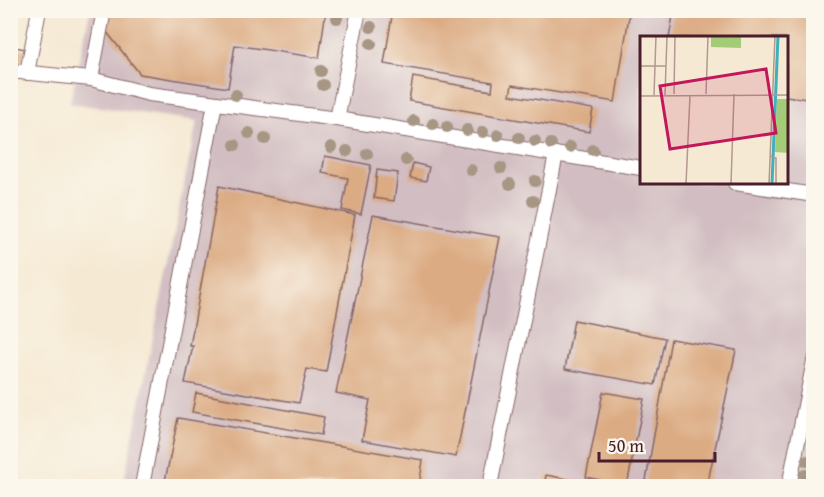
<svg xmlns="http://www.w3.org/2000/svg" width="824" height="497" font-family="'Gentium Book Plus',serif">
<rect width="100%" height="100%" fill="#fbf7ec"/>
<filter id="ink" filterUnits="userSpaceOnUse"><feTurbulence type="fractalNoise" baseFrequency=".0167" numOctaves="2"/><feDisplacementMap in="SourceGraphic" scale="12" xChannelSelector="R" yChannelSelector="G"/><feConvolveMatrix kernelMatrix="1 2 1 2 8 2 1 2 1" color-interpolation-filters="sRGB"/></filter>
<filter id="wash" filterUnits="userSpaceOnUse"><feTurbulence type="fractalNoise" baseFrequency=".008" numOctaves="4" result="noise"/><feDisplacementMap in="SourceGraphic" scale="24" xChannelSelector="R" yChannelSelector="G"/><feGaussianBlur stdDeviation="1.35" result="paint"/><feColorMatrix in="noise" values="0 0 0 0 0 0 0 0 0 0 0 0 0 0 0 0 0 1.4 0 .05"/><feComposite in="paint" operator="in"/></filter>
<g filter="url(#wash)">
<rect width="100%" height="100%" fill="#f5e9d3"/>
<!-- industrial -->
<path fill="#d2bec2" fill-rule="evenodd" d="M90,11H813V486H123L197,121L70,103ZM641,38H786V183H641Z"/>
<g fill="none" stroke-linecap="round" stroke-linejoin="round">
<!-- stream -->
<path stroke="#41b0bb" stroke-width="4.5" d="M812,486L814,481"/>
</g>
<g id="blocks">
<!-- building -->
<g fill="#dbab83">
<path d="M109,10H326L319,58L235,45L228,88L140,74L106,31Z"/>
<path d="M393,10H630L615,102L512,85L510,95L593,109L589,132L409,101L413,77L492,91L493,82L384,64Z"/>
<path d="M674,10H814V100L786,96V38H669Z"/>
<path d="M10,46L25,49L23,63L15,69H10Z"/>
<path d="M325,156L371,165L361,214L342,210L348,178L322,173Z"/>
<path d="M413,163L429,167L426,181L410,178Z"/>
<path d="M377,170L398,173L394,201L374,198Z"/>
<path d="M219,186L355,215L326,372L307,369L299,403L185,383L193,346H190Z"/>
<path d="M373,215L500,237L456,457L362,440L370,400L336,393Z"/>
<path d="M574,320L665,338L655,385L565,369Z"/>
<path d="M671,339L736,350L707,486H645Z"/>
<path d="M603,392L644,399L627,486L586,477Z"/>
<path d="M196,393L324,417L321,435L192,412Z"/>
<path d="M178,418L423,460L419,486H164Z"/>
<path d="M546,475L599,485V486H544Z"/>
</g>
</g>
</g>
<g filter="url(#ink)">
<use href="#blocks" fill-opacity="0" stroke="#866666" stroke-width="1.5"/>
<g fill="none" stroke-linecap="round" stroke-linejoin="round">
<defs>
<g id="street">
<path d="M10,71L91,79L149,94L337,119L641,168"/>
<path d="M27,73L39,10"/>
<path d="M91,79L104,10"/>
<path d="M337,119L359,10"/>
<path d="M735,183L814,195"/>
<path d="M142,486L215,103"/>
<path d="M490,486L556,154"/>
<path d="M789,486L814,361"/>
</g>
</defs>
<!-- street casing -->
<use href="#street" stroke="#866666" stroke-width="16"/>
<!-- street -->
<use href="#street" stroke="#fff" stroke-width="14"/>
</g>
<!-- trees -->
<g fill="#a69683">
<circle cx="337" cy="18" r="6"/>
<circle cx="371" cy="27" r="6"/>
<circle cx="371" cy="44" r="6"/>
<circle cx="321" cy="71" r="6"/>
<circle cx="323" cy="85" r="6"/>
<circle cx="236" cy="95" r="6"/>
<circle cx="414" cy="121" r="6"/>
<circle cx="433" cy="124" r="6"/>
<circle cx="447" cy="127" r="6"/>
<circle cx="467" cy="130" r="6"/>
<circle cx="483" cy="132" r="6"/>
<circle cx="249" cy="133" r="6"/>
<circle cx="498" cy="135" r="6"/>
<circle cx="519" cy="138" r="6"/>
<circle cx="265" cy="139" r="6"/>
<circle cx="535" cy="141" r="6"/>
<circle cx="551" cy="144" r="6"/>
<circle cx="235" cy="145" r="6"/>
<circle cx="331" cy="147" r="6"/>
<circle cx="570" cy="147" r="6"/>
<circle cx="593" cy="150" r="6"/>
<circle cx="347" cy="151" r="6"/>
<circle cx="367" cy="154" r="6"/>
<circle cx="406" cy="160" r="6"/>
<circle cx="501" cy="168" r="6"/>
<circle cx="471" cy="170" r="6"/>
<circle cx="535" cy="181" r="6"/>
<circle cx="510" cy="184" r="6"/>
<circle cx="533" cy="201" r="6"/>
<circle cx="807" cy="461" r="6"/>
<circle cx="805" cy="475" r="6"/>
</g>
</g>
<!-- overview -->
<g transform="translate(640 36)">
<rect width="148" height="148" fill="#f5e9d3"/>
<path d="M71,0H101V12L71,11ZM137,63H148V117L135,116Z" fill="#a4cc77"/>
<path fill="none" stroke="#41b0bb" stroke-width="3" d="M132,148L138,0"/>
<path fill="none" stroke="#b19890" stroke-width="1.5" d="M0,30H26M34,58L35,0M66,58L68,0M14,59L16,0M25,59L27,0M0,60L149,59M130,120L136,122V148M46,148L50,59M91,148L94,58M129,148L135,0"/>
<path fill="#c2185b" fill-opacity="0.15" stroke="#c2185b" stroke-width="3" d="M126,33L136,97L30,113L20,50Z"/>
<rect width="148" height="148" fill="none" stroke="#4a1f2b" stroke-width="3"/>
</g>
<!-- margin -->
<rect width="824" height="497" fill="none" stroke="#fbf7ec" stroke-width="36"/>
<!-- scale -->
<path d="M599 452v9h116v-9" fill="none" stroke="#4a1f2b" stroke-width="3"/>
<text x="608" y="452" font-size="18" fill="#4a1f2b" stroke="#fbf7ec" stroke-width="4.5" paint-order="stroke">50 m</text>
</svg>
